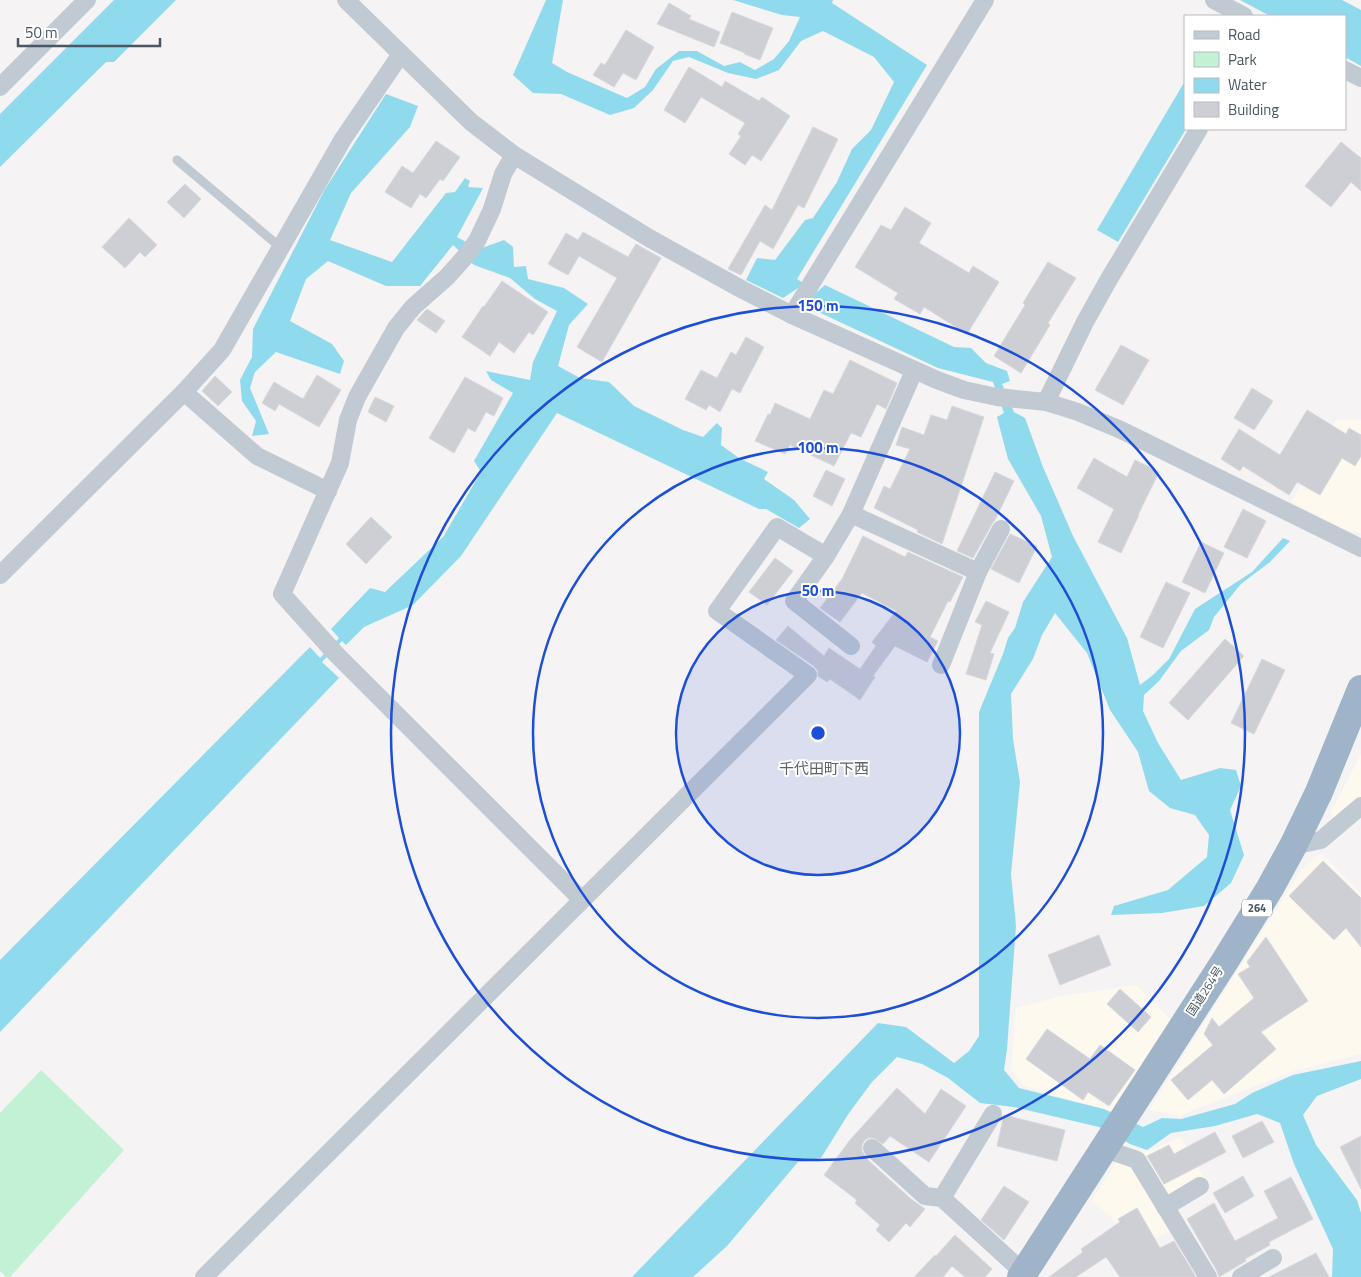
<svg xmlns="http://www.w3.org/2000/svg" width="1361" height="1277" font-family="'Titillium Web','Noto Sans JP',sans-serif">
<rect width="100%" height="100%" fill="#f5f3f3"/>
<!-- commercial -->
<g fill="#fdf9ef">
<path d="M1336,420H1361V533L1346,530L1291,502Z"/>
<path d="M1361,754V799L1336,818L1330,813Z"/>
<path d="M1321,853L1361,894V1054L1294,1071L1178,1116L1149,1110L1301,870Z"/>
<path d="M1136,985L1173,1022L1113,1112L1024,1086L1011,1070L1016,1008L1061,996Z"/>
<path d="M1181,1137L1205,1179L1157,1205L1172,1230L1135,1250L1111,1217L1091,1201L1125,1149L1146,1152Z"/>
</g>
<!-- green -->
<path fill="#c3f1d5" d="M41,1070L124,1150L10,1277H6L0,1271V1113Z"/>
<!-- water -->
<g fill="#90daee">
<path d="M114,0H176L114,62H106L0,167V114Z"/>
<path d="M546,0H563L552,63L567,72L627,98L645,87L656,69L679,51H697L724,66L740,62L755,70L774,59L789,41L800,17L782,15L733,0H833L832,3L927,65L797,279L817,292L825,285L954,347L971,348L986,363L1007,371L1010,381L1002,384L1014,412L1025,418L1043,467L1073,536L1127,638L1140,685L1153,675L1169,659L1195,609L1252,572L1283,538L1290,541L1270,562L1241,584L1214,617L1209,630L1181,651L1159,681L1144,695L1143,711L1158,743L1181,780L1220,768L1236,770L1241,786L1230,810L1244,855L1231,883L1204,906L1162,913L1111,915L1114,906L1168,890L1207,857L1209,835L1195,815L1170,808L1149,791L1138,752L1110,710L1087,653L1055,613L1042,635L1033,659L1011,694L1013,739L1020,782L1011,874L1016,926L1007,1049L1004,1070L1019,1088L1104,1109L1143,1127L1162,1118L1181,1119L1235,1104L1252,1093L1293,1075L1361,1061V1079L1317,1096L1303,1115L1316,1145L1357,1200L1361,1213V1277H1332L1333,1249L1294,1164L1280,1123L1257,1114L1215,1126L1171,1133L1147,1150L1130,1144L1099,1127L1014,1107L980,1103L948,1078L922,1064L897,1057L872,1082L849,1113L821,1158L798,1162L727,1246L693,1277H632L878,1023L906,1027L954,1063L969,1051L979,1036V712L1003,654L1008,638L1015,628L1023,602L1052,557L1041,516L1008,459L997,417L1004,413L993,382L938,368L812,309L813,298L798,288L783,298L746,280L757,258L775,260L805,220L813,218L837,182L852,149L871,130L894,82L874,57L823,31L801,41L779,70L756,79L728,73L689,57L673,61L653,90L634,108L610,115L561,94L533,93L513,75Z"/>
<path d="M1240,0H1342L1361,10V66L1345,57V16H1270Z"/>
<path d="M1185,81V129H1186L1118,242L1097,230Z"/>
<path d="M386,94L418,106L410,127L351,193L330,240L392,262L446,193L455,192L465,178L470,181L468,187L483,188L457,237L479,249L504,240L513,247L514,267L526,266L528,279L564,288L588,304L569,325L558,366L580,378L609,382L634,406L683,430L703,437L717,423L722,428L721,445L739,458L768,472L764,479L794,500L810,519L799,528L766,509H759L557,413L461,556L413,605L364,627L346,645L342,641L322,662L339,678L0,1032V960L310,647L320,658L339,638L331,629L370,588L385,592L443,537L481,472L474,461L513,393L491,380L486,371L530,380L533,362L557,311L535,299L510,278L474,265L453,245L420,286H386L328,261L306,279L290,321L332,344L344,361L340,374L276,352L255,372L250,388L269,434L252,436L256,421L242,401L240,380L252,357L253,329L325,189Z"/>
</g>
<!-- building -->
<g fill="#cdcfd5" stroke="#d7d9de">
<path d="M669,3L691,16L689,19L720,32L714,47L657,24Z"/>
<path d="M732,12L773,28L760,60L744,54L745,53L720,43Z"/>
<path d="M626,30L654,47L636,80L623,73L614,87L593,75L601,63L605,65Z"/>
<path d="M689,67L722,87L725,81L759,101L762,97L790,116L761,161L752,155L745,165L729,154L741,136L738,134L745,123L701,97L685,123L664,110Z"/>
<path d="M813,127L838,139L804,208L798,205L773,249L760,241L741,275L728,269L765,205L772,210Z"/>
<path d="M436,141L460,157L443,181L440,179L426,198L420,194L411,208L385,192L402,166L413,173Z"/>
<path d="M1341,142L1361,158V191L1351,182L1331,207L1305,186Z"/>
<path d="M185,184L201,199L184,218L167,202Z"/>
<path d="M905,207L931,223L919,243L969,273L973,266L999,282L967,334L924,307L920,314L894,299L898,293L855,267L881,225L891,230Z"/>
<path d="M129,218L157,245L145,257L140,252L125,268L102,247Z"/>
<path d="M583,232L628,257L636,244L661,258L602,362L577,347L617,278L579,256L568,275L548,264L566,233L578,240Z"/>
<path d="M1048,262L1076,278L1048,323L1050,325L1021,373L994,356L1025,305L1023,303Z"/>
<path d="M502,281L548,312L533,335L529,332L514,353L499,342L490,356L462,337L483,306L484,307Z"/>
<path d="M427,309L445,321L436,333L417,320Z"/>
<path d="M746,337L764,347L740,393L732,389L720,412L709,405L706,410L685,399L701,370L717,378L731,352L736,355Z"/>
<path d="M1121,345L1149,360L1123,405L1095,390Z"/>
<path d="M850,360L897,383L886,409L877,404L861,437L851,433L834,466L790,445L785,454L755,441L768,414L770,415L775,403L810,419L824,390L833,394Z"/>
<path d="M317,375L341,390L319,427L279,404L275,411L262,403L274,382L303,399Z"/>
<path d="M215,376L232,392L218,406L202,391Z"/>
<path d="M465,377L503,398L494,416L486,412L475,432L468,428L454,453L429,438Z"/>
<path d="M1252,388L1273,401L1254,430L1234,418Z"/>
<path d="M375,397L394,406L386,422L368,412Z"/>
<path d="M952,406L984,417L942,544L917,532L918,530L874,508L884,486L890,489L910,449L896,445L902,427L924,435L931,415L947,420Z"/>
<path d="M1307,410L1346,434L1349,428L1361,435V456L1355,466L1342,458L1320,495L1297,482L1289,495L1243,466L1240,471L1221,459L1239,429L1280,455Z"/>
<path d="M1094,458L1127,477L1135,460L1159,472L1138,515H1139L1121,553L1098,542L1114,509L1077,488Z"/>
<path d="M826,470L845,479L832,506L813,496Z"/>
<path d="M995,472L1014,481L995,520L992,524L973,558L957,551Z"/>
<path d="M1243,509L1266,521L1247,558L1224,547Z"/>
<path d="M371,517L392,537L366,564L346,544Z"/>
<path d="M1010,534L1037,546L1019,583L991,569Z"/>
<path d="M863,536L905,557L908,552L963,577L950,602L948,601L930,637L938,641L927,662L895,646L873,676L875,677L860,700L830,679L827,682L818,676V671L814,666L776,640L788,626L824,656L829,648L860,669L876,646L872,642L896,611L862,593L840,622L820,608L842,579Z"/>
<path d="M1201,542L1224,553L1205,593L1182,582Z"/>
<path d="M775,558L793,571L767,605L749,592Z"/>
<path d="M1166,582L1190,593L1163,648L1140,637Z"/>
<path d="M986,601L1009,612L990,653L994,654L986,680L966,674L982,625L975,622Z"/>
<path d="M1225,639L1244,656L1188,720L1169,703Z"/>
<path d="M1262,659L1285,670L1254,734L1231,723Z"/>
<path d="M1323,861L1361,898V947L1346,928L1334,940L1289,896Z"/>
<path d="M1099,935L1111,965L1060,985L1048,955Z"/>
<path d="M1266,937L1308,1001L1261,1032L1276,1049L1224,1094L1212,1080L1188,1100L1171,1080L1213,1045L1204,1034L1212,1018L1219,1027L1254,998L1238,974L1250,967L1247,962Z"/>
<path d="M1120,989L1151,1017L1138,1032L1107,1004Z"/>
<path d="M1047,1029L1090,1059L1100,1045L1135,1070L1109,1106L1088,1092L1083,1100L1026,1059Z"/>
<path d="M897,1088L925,1114L941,1089L966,1106L929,1162L890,1136L883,1144L874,1138H868L864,1141L862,1145V1151L868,1160L911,1199L925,1209L910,1227L906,1223L889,1242L876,1230L880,1225L855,1203L857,1200L824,1175L850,1140Z"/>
<path d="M1004,1115L1065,1130L1057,1161L997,1146Z"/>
<path d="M1262,1121L1274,1142L1243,1158L1232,1136Z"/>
<path d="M1215,1132L1226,1152L1164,1184L1147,1156L1169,1145L1174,1154Z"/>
<path d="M1361,1136V1189L1340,1147Z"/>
<path d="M1243,1176L1254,1196L1225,1213L1213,1193Z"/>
<path d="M1291,1177L1313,1219L1269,1242L1270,1245L1245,1259L1246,1261L1219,1277L1217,1271L1187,1219L1214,1203L1235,1241L1278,1218L1264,1191Z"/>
<path d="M1004,1186L1029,1202L1004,1240L981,1220Z"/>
<path d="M1137,1208L1160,1248L1174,1241L1196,1277H1120L1106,1257L1076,1277H1049L1083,1252L1081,1249L1120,1222L1118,1219Z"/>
<path d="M955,1235L992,1269L985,1277H965L952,1266L943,1277H914L935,1255L936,1256Z"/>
<path d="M1316,1253L1329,1277H1269Z"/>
</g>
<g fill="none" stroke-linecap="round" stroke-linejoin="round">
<!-- service -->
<path stroke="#c1cad2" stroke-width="9" d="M177,160L280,247"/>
<!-- minor -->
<g stroke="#c1cad2" stroke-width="18">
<path d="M346,0L471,122L514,155L649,238L743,290L792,315L937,380L964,390L997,397L1046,402L1078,412L1121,430L1361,548"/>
<path d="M1214,0L1244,16"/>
<path d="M1345,70L1361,78"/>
<path d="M0,87L87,0"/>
<path d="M514,155L503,174L492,209L477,241L464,258L447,277L413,307L396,328L357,397L348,420L340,463L282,594L335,653L582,900"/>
<path d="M792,315L985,0"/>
<path d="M184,392L222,350L343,139L401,54"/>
<path d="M1046,402L1085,322L1109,279L1199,129"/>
<path d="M851,514L978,572"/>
<path d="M0,575L184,392L257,456L328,491"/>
<path d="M851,646L794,601L826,556L851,514L914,371"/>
<path d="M941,665L978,572L1001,529"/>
<path d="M1293,846L1321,840L1361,806"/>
<path d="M872,1148L925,1196L942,1198L1024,1273"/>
<path d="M1105,1149L1137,1160L1208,1277"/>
<path d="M942,1198L993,1114"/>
<path d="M1165,1207L1200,1186"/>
<path d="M204,1277L808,675L717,611L777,527L826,556"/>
<path d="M1241,1277L1273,1258"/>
</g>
<!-- trunk -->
<path stroke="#9fb4c9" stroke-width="28" d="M1021,1277L1225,961L1270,888L1293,846L1319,792L1361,689"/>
</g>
<!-- distance rings -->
<circle cx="818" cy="733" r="142" fill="#1d4ed8" fill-opacity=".12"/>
<g fill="none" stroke="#1d4ed8" stroke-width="2.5">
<circle cx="818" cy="733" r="142"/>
<circle cx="818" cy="733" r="285"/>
<circle cx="818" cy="733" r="427"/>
</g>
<g text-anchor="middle" stroke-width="4" stroke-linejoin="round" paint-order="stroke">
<!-- shield labels -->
<rect fill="#fff" stroke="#808990" stroke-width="1" x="1242" y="899.5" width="30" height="17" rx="4"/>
<g font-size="11" font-weight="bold" fill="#4a5661">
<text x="1257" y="912">264</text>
</g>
<!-- street labels -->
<g font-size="12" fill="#4a5661" stroke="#fff">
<text transform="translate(1205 991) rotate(-57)" y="4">国道264号</text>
</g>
<!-- quarter labels -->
<g font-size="15" fill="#5f6368" stroke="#fff">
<text x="824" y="774">千代田町下西</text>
</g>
</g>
<circle cx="818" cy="733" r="8" fill="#1d4ed8" stroke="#fff" stroke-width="2.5"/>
<g font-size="15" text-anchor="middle" font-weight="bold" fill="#1d4ed8" stroke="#fff" stroke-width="4" stroke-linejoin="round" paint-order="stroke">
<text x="818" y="311">150 m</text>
<text x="818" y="453">100 m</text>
<text x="818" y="596">50 m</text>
</g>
<!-- legend -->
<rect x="1184" y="15" width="162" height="115" fill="#ffffff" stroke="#b7bbc0"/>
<rect x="1194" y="31" width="25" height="8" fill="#c1cad2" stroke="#b7bbc0"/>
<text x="1228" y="40" font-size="15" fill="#4a5661">Road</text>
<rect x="1194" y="52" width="25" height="15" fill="#c3f1d5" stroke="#b7bbc0"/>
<text x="1228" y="65" font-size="15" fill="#4a5661">Park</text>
<rect x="1194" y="78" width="25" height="15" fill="#90daee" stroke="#b7bbc0"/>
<text x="1228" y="90" font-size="15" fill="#4a5661">Water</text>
<rect x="1194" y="102" width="25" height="15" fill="#cdcfd5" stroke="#b7bbc0"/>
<text x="1228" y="115" font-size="15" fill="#4a5661">Building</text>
<!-- scale -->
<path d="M18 38v8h142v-8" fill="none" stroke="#4a5661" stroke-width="2.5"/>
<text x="25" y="38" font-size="15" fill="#4a5661" stroke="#ffffff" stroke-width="4" paint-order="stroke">50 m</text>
</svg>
